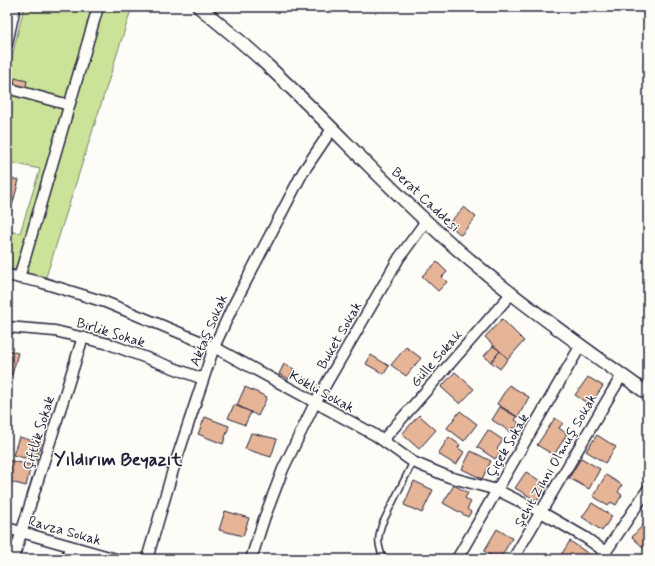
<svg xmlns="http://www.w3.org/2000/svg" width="655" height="566" font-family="Mynerve,sans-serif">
<rect width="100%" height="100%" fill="#fdfcf7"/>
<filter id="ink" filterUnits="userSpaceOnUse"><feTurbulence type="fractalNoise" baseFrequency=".025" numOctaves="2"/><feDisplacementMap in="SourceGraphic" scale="8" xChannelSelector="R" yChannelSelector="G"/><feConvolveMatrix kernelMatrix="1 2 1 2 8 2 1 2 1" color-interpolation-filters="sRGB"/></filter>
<g filter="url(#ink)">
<!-- green -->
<path fill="#cbe399" stroke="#76826a" d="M24,7H132L46,277L7,268V231L20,233L40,169L7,162V78Z"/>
<!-- building -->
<g fill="#e6b497" stroke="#22223b">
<path d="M15,78L27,81L25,90L13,88Z"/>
<path d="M7,178L19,180L8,221H7Z"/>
<path d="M464,207L476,217L461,235L448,224Z"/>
<path d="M437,262L447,272L442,277L447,282L438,291L422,276Z"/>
<path d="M502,319L524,341L508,359L485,337Z"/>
<path d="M493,346L500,351L491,362L484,356Z"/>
<path d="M406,347L421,358L406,376L391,365Z"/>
<path d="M7,350L18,353L12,375L7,373Z"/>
<path d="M500,351L508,359L500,369L491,362Z"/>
<path d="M371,355L389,366L384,374L366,364Z"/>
<path d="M284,364L294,369L289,379L279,374Z"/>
<path d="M455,372L474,389L460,404L441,387Z"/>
<path d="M588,377L603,386L590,405L575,395Z"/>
<path d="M509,385L529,397L518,417L497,404Z"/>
<path d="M245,387L267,397L258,416L237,405Z"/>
<path d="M234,405L251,412L245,425L228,418Z"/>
<path d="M500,407L517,417L515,420L519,423L516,429L513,427L511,432L492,420Z"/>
<path d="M460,411L477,424L464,441L447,428Z"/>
<path d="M419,415L436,430L419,449L402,434Z"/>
<path d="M205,417L229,426L223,444L198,434Z"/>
<path d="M555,418L563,423L559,428L567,434L554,455L537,445Z"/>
<path d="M488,430L503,440L497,449L501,451L495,459L477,447Z"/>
<path d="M251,433L277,439L271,457L245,449Z"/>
<path d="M597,435L616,447L605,463L586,451Z"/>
<path d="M19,437L41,443L36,461L13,455Z"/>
<path d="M449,437L460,445L458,448L464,452L456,465L438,454Z"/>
<path d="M471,451L491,461L482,479L462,469Z"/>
<path d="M581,458L600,469L589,489L569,478Z"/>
<path d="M7,460L31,465L26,486L7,481Z"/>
<path d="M526,472L547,485L537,501L515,488Z"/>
<path d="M606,475L622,485L618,492L622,495L616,505L611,502L608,506L593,496Z"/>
<path d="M414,481L433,490L422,513L404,505Z"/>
<path d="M454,485L468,493L465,498L471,502L467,509L471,512L468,517L443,503Z"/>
<path d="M592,503L612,516L602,531L582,517Z"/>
<path d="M225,511L249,518L243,536L219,530Z"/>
<path d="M643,525L648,530V552L632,537Z"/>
<path d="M497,529L512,538L500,559H496L484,551Z"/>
<path d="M570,541L589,554L585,559H567L561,555Z"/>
</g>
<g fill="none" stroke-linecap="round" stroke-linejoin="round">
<defs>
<path id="service" d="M383,559C378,544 377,539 382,524L413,462"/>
<g id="minor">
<path d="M7,44L15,7"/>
<path d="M7,88L69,105"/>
<path d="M7,275L40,282L105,302L214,347L375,435L413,462L449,477L497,490L541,512L586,538L600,548L608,559"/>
<path d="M19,278L98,7"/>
<path d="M7,327L55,331L109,344L203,379"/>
<path d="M383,440L511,294"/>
<path d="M7,528L116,559"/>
<path d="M13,559L83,337"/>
<path d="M67,559L70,546"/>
<path d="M147,559L173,470L214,347L232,308L303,172L332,129"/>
<path d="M251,559L264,519L283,469L315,403L399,258L426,221"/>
<path d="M457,559L581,345"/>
<path d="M513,559L622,375"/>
<path d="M601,559L648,489"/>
</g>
<path id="tertiary" d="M199,7C222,26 246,45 268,66C322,116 372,171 426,221C495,286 572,339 648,394"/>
</defs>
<!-- service casing -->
<use href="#service" stroke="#22223b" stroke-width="8"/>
<!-- minor casing -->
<use href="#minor" stroke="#22223b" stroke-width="13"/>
<!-- tertiary casing -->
<use href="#tertiary" stroke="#22223b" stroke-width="15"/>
<!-- service -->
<use href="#service" stroke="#fdfcf7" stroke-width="5"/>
<!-- minor -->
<use href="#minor" stroke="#fdfcf7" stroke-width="10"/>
<!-- tertiary -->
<use href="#tertiary" stroke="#fdfcf7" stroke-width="12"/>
</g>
</g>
<g text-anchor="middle" stroke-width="3" stroke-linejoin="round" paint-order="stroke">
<!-- street labels -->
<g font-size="14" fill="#22223b" stroke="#fdfcf7">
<text transform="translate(426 199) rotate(43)" y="5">Berat Caddesi</text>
<text transform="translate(208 330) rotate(-67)" y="5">Aktaş Sokak</text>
<text transform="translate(111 332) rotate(17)" y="5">Birlik Sokak</text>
<text transform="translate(339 335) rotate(-60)" y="5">Buket Sokak</text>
<text transform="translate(436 358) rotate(-49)" y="5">Gülle Sokak</text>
<text transform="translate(322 391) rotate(29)" y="5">Köklü Sokak</text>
<text transform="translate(38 433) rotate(-73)" y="5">Çiftlik Sokak</text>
<text transform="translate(507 445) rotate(-60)" y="5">Çiçek Sokak</text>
<text transform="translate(555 460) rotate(-60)" y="5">Şehit Zihni Olmuş Sokak</text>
<text transform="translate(65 530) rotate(16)" y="5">Ravza Sokak</text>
</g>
<!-- district labels -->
<g font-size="18" font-weight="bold" fill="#22223b" stroke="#fdfcf7">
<text x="118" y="465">Yıldırım Beyazıt</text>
</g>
</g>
<!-- margin -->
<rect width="655" height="566" fill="none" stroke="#fdfcf7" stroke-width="24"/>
<rect x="12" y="12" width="631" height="542" fill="none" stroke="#22223b" stroke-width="1.5" filter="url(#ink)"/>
</svg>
